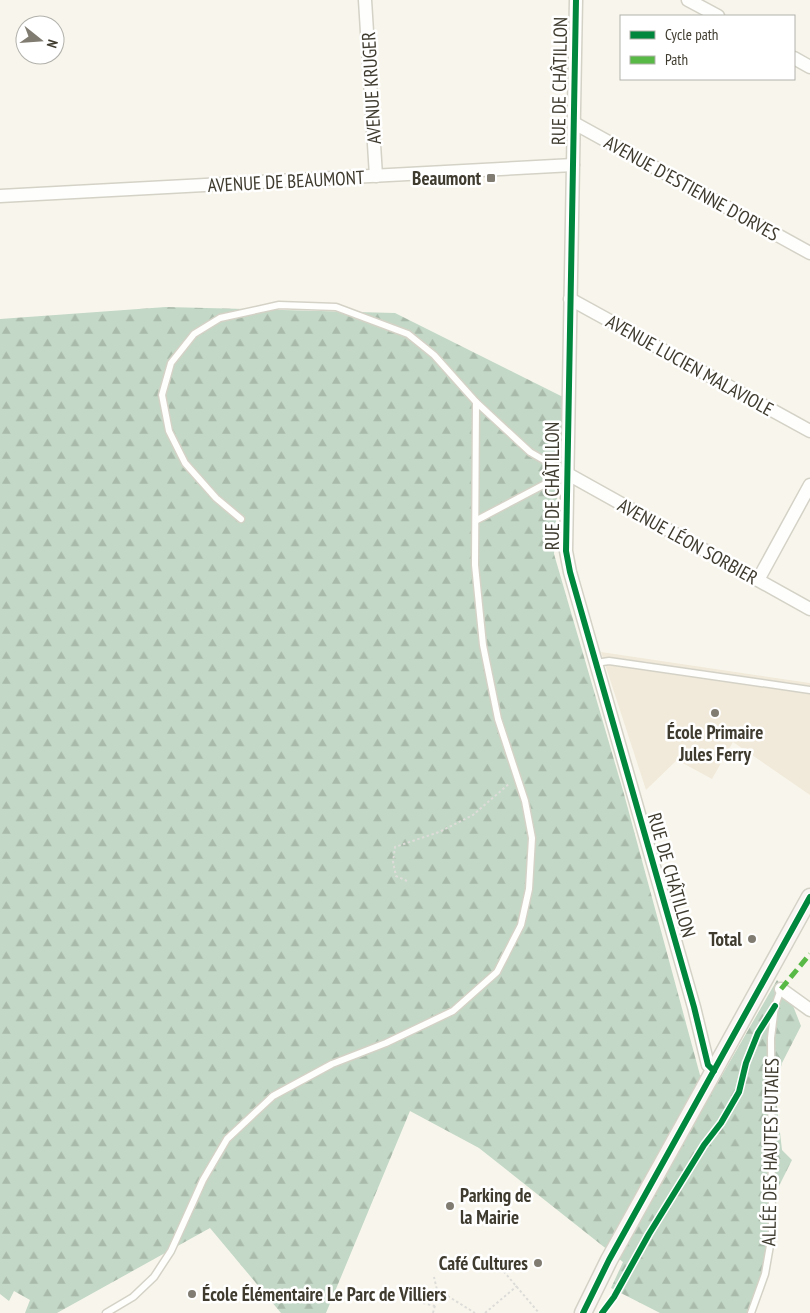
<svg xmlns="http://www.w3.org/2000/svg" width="810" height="1313" font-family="'PT Sans Narrow',sans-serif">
<defs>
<pattern id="forest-firs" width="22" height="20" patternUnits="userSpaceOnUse" patternTransform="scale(1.25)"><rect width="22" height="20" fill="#c3d8c6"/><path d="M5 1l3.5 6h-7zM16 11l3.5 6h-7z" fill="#a9baaa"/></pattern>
</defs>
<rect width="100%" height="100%" fill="#f8f6ec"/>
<!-- education -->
<path fill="#f1eada" d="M601,652L810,683V795L733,742L712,779L677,760L646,790Z"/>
<!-- forest -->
<path fill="url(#forest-firs)" d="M166,307L395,313L563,397L554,554L624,794L700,1075L717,1084L777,980L788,993L801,1026L782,1063L775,1089L782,1150L792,1160L773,1198L769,1254L751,1313H660L611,1288L623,1262L479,1148L410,1111L326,1313H281L210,1228L57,1313H25L30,1300L14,1291L9,1301L0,1294V319Z"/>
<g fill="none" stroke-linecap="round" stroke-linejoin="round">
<defs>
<g id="lane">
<path d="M476,402L530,452L566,473"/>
<path d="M477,520L566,473"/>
<path d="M596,663L609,661L810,690"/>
<path d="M106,1313L133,1297L154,1277L171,1251L203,1180L227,1139L273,1096L332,1064L386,1043L453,1011L497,972L521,925L529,889L532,838L525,801L498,719L483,645L475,565L476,402L434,355L408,334L336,307L279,305L220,318L194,334L171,363L162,395L169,431L185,463L216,498L241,519"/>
<path d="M751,1313L765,1274L772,1234L771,1038L775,1006L781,989"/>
</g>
<g id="street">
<path d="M365,0L376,176"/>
<path d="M576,0L566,551L570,572L694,1007L708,1065L714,1071"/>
<path d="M688,0L718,16"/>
<path d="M794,58L810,67"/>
<path d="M574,123L810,253"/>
<path d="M0,196L573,165"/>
<path d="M570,299L810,431"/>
<path d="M566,473L810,609"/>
<path d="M758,580L810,485"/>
<path d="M781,989L810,1010"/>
</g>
<path id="secondary" d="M583,1313L609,1260L810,897"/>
</defs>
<!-- lane casing -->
<use href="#lane" stroke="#d4d2c7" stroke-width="9"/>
<!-- street casing -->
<use href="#street" stroke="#d4d2c7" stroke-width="15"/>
<!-- secondary casing -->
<use href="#secondary" stroke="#d4d2c7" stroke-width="19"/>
<!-- path -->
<g stroke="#dddcd9" stroke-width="2" stroke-dasharray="2.5 2.5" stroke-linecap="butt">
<path d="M407,881L396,876L393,862L395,847L439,832L473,815L510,783"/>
<path d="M494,1260L539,1313"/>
<path d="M438,1294L446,1295L475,1313"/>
<path d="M423,1303L435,1306"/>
<path d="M433,1313L438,1294L434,1277"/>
<path d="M485,1313L517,1286"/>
</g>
<!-- lane -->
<use href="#lane" stroke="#fefefc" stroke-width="6"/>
<!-- street -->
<use href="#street" stroke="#fefefc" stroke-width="12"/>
<!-- secondary -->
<use href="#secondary" stroke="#f8f5f2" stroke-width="16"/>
<!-- quiet -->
<path stroke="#58b947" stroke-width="5" stroke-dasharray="10 5" stroke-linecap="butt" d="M781,989L810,954"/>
<defs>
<g id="cycleway">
<path d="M576,0L566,551L570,572L694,1007L708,1065L714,1071"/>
<path d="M583,1313L609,1260L810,897"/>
<path d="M602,1313L614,1297L649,1234L704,1145L721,1123L739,1092L746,1063L758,1033L775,1006"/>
</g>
</defs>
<!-- cycleway casing -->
<use href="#cycleway" stroke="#fff" stroke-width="9"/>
<!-- cycleway -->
<use href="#cycleway" stroke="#00873e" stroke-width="6"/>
</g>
<!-- markers -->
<g fill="#807c71" stroke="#fff" stroke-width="2">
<rect x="486" y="173" width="10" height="10" rx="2.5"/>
<circle cx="715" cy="713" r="5"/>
<circle cx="752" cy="939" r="5"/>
<circle cx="450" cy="1206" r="5"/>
<circle cx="538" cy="1263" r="5"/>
<circle cx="192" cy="1294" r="5"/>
</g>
<g text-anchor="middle" stroke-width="5" stroke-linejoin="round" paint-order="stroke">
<!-- street labels -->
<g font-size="19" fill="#3f3b2f" stroke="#fff">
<text transform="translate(559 81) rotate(-89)" y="7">RUE DE CHÂTILLON</text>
<text transform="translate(371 88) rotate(-93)" y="7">AVENUE KRUGER</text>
<text transform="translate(286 181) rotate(-3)" y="7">AVENUE DE BEAUMONT</text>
<text transform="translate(692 188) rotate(29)" y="7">AVENUE D'ESTIENNE D'ORVES</text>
<text transform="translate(690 365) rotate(29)" y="7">AVENUE LUCIEN MALAVIOLE</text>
<text transform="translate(552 486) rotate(-90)" y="7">RUE DE CHÂTILLON</text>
<text transform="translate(688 541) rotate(29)" y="7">AVENUE LÉON SORBIER</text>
<text transform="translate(672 875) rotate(74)" y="7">RUE DE CHÂTILLON</text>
<text transform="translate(770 1152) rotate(-89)" y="7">ALLÉE DES HAUTES FUTAIES</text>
</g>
<!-- poi labels -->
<g font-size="19" font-weight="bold" fill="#3f3b2f" stroke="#fff" text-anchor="end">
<text x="481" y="185">Beaumont</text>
<text x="715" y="739" text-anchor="middle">École Primaire<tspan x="715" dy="22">Jules Ferry</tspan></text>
<text x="742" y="946">Total</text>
<text x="460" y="1202" text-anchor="start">Parking de<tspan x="460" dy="22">la Mairie</tspan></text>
<text x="528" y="1270">Café Cultures</text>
<text x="202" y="1301" text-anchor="start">École Élémentaire Le Parc de Villiers</text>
</g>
</g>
<!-- legend -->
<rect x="620" y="15" width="175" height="65" fill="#ffffff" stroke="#b2b1ac"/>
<rect x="630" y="31" width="25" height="8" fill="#00873e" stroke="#b2b1ac"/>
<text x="665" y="40" font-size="15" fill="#3f3b2f">Cycle path</text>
<rect x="630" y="56" width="25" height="8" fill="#58b947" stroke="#b2b1ac"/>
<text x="665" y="65" font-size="15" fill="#3f3b2f">Path</text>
<!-- north arrow -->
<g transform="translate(40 40) rotate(107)"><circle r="24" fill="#ffffff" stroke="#b2b1ac"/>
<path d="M0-4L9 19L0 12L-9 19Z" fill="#807c71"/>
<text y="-8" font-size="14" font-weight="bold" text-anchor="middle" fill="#3f3b2f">N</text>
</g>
</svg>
